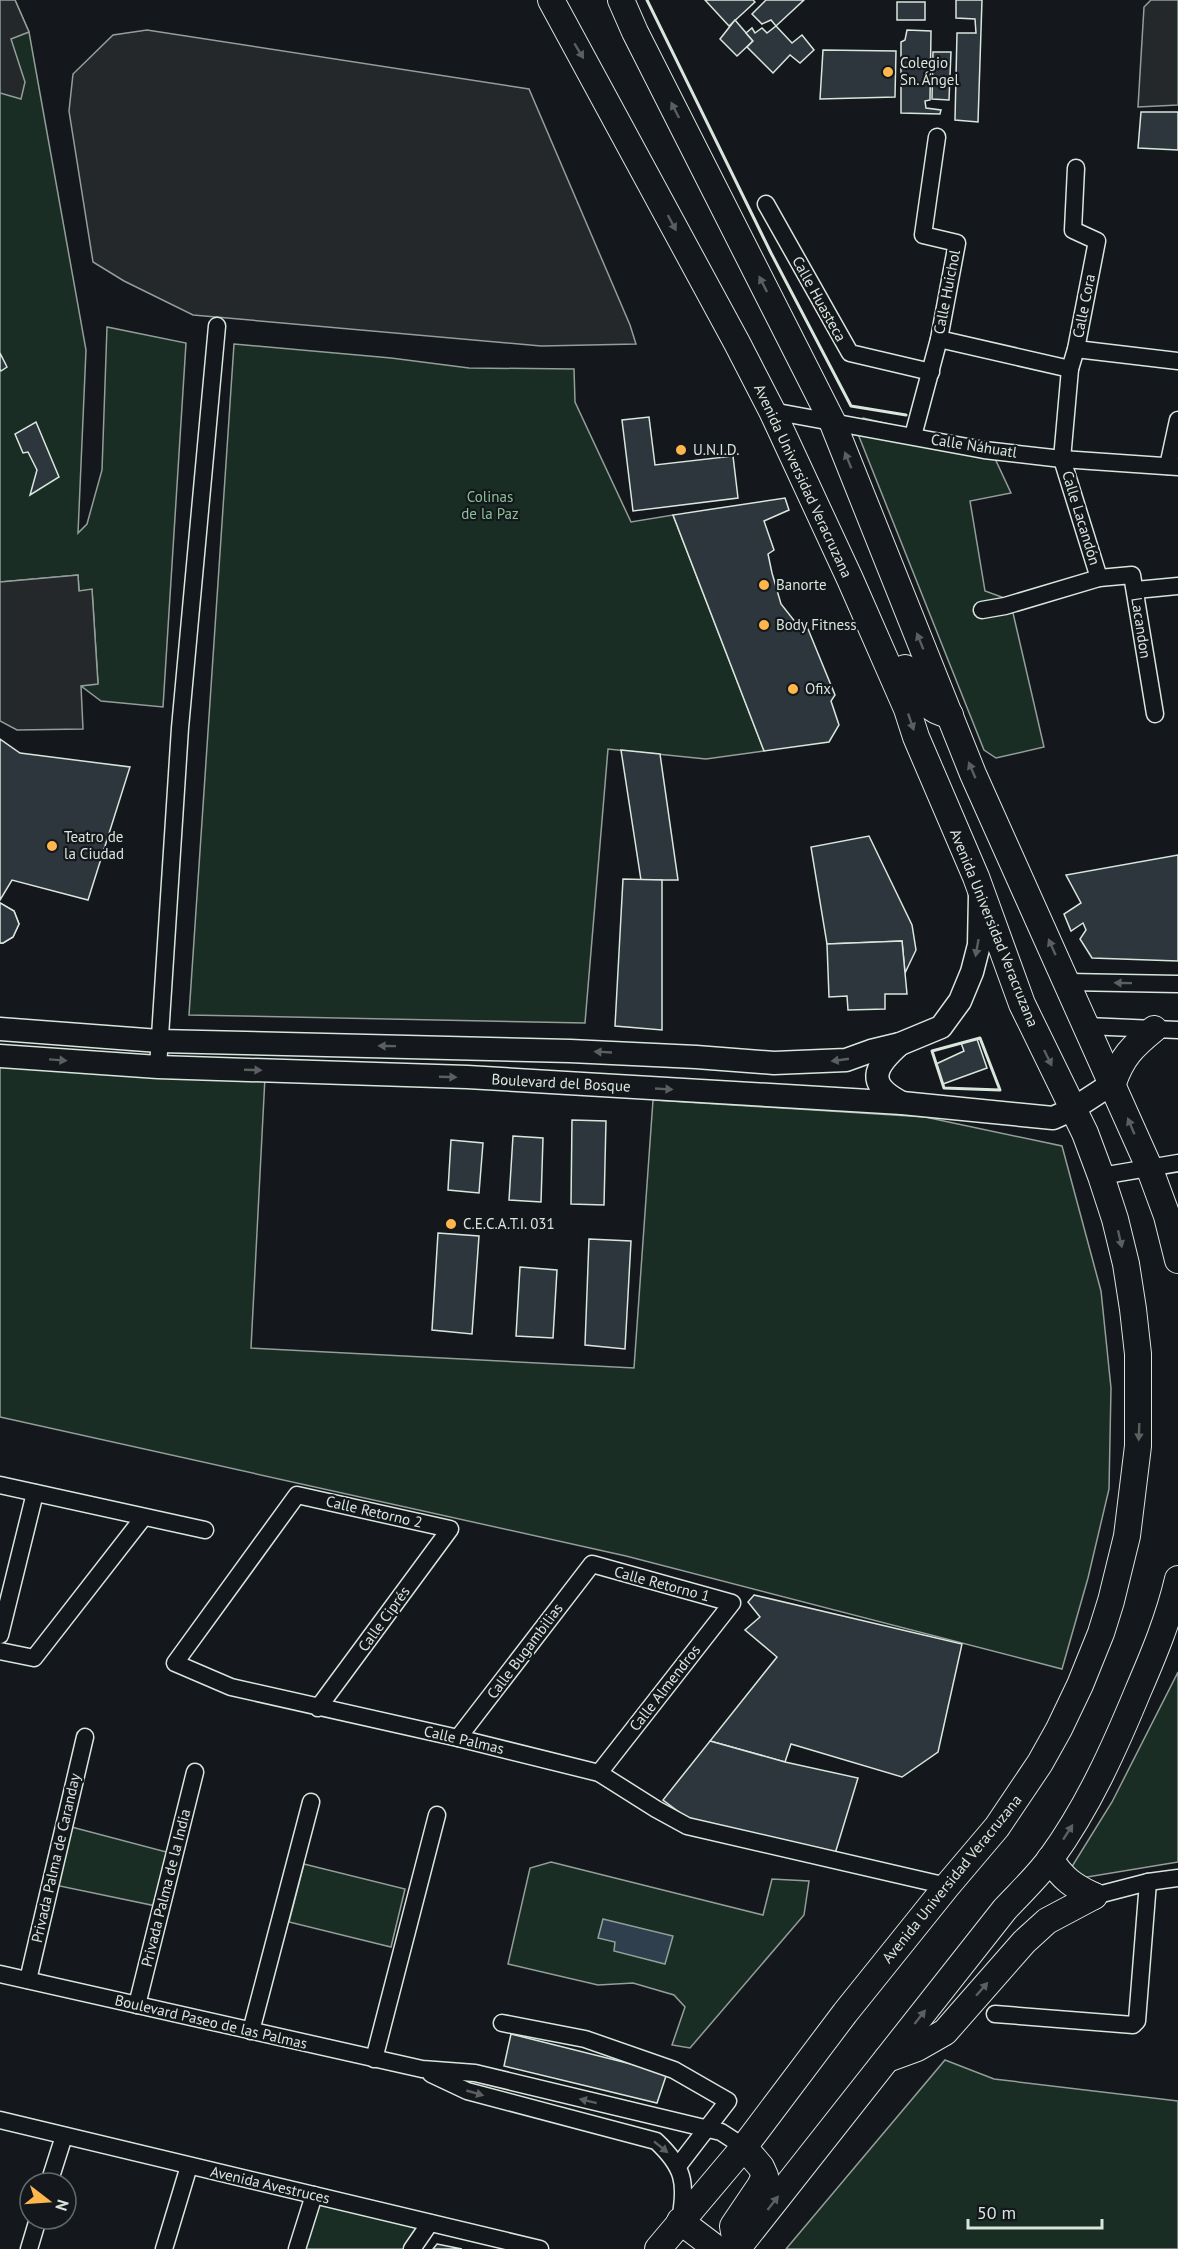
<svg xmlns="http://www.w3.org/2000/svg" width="1178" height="2249" font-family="'PT Sans',sans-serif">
<rect width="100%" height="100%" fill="#14181c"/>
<!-- green -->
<g fill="#1a2d24" stroke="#939e99" stroke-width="1.5">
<path d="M0,0H15L29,32L86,350L78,533L87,524L102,470L107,327L186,343L163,707L101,701L81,686L98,683L92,590L79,591L78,575L0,582Z"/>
<path d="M234,344L391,358L469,368L574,369L575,402L631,522L673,515L764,751L706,759L608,749L585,1023L189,1015Z"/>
<path d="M863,418L990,448L1011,493L970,501L985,591L1010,600L1044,747L996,758L984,750L858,434Z"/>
<path d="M0,1065L265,1077L251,1348L634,1368L653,1100L925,1117L1062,1146L1101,1291L1111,1388L1109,1489L1088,1578L1062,1669L626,1556L0,1417Z"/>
<path d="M1178,1672V1862L1063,1881L1112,1802Z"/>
<path d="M64,1825L174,1854L161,1907L50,1884Z"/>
<path d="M551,1862L763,1915L772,1879L809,1881L804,1915L690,2048L672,2045L685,2007L674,1995L633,1983L598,1985L508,1964L530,1868Z"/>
<path d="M304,1864L405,1889L391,1947L289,1922Z"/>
<path d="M945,2060L994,2079L1178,2101V2249H786Z"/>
<path d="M314,2195L430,2223L412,2249H297Z"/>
</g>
<!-- parking -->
<g fill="#24282b" stroke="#939e99" stroke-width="1.5">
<path d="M0,0H15L29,32L11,39L25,82L21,99L0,93Z"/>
<path d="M1151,0H1178V105L1138,107L1144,7Z"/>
<path d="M147,30L529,89L630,325L636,344L541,346L193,315L124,281L93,262L69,111L73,74L113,35Z"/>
<path d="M78,575L79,591L92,589L98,684L81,686L83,729L17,730L0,721V582Z"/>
</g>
<!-- water -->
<path fill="#2f3f4d" stroke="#939e99" stroke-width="1.5" d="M603,1919L673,1936L665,1964L614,1951L615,1942L598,1938Z"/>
<!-- building -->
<g fill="#2c363c" stroke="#d8e6dc" stroke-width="1.5">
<path d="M705,0H753L755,2L729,26Z"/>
<path d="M766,0H804L776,26L771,20L762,24L752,14Z"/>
<path d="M956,0H982L978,122L955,120L957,33H976L975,19L956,18Z"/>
<rect x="897" y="2" width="28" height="18"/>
<path d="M735,20L753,41L737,56L720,39Z"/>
<path d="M776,26L792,43L802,35L814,50L800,63L790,55L773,73L747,47L753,41L746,33L752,28L755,33L762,28L767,33Z"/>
<path d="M907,30L931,31L930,100L925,101L926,108L941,110L940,114L901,113V42L905,40Z"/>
<path d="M823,50L896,51L895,97L820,99Z"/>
<path d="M933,52H951L949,100L932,99Z"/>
<path d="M1141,112H1178V150L1138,148Z"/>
<path d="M0,353L7,367L1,371L0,369Z"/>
<path d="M649,417L655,465L733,456L738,498L633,511L622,420Z"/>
<path d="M36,422L59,477L30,495L37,470L28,452L23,453L15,434Z"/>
<path d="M785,498L789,510L764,521L774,550L768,554L772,573L781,604L796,623L808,629L835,695L831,701L839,725L829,742L764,751L673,515Z"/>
<path d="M0,739L20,753L130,767L88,900L12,880L0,900Z"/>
<path d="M621,750L660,754L678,880H641Z"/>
<path d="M869,836L912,925L916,950L905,973L902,941L827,944L811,847Z"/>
<path d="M1178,855V961L1092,958L1080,939L1086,930L1083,923L1071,931L1064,914L1081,903L1066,875Z"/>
<path d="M623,879L662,880V1030L615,1026Z"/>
<path d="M0,903L14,911L19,924L13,937L3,943H0Z"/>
<path d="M0,903L14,911L19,924L13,937L3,943H0Z"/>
<path d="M902,941L907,994H885V1009L848,1010L847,996L829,997L827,944Z"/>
<path d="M977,1039L987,1068L943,1084L936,1064L964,1051L961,1043Z"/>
<path d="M572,1120L606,1121L604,1205L571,1204Z"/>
<path d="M513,1136L543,1138L541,1202L509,1200Z"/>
<path d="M451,1140L483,1143L479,1193L448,1190Z"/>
<path d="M438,1233L479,1236L472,1334L432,1330Z"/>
<path d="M589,1239L631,1241L625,1349L585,1345Z"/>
<path d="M520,1267L557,1270L553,1338L516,1336Z"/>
<path d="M754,1595L962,1644L938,1752L902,1777L791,1744L785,1762L710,1741L777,1657L745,1630L760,1617L748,1602Z"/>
<path d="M710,1741L785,1762L858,1778L834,1857L691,1821L663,1800Z"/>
<path d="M511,2034L667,2073L657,2103L504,2066Z"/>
<path d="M437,2244L462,2249H433Z"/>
</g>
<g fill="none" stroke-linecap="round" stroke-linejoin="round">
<defs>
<g id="minor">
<path d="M1076,168L1073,230L1097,241L1076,349L1070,369L1062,459L1099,578"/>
<path d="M766,204L850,353L931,372"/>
<path d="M939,339L1070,369"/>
<path d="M1076,349L1178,361"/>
<path d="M772,411L984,450L1062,459L1178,467"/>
<path d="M913,436L939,339L957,243L923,235L937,137"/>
<path d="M1168,466L1178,420"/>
<path d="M1136,590L1178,586"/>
<path d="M982,610L1005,606L1099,578L1132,575L1155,714"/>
<path d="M1068,982L1178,984"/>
<path d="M1087,1026L1178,1030"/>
<path d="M158,1067L180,728L217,326"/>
<path d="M1101,1176L1178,1163"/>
<path d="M0,1485L205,1530"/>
<path d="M0,1635L35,1493"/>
<path d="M0,1651L34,1658L143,1518"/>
<path d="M318,1708L450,1529L297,1495L175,1663L231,1687L458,1738L599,1773L656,1809L687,1826L947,1886"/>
<path d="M458,1738L592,1564L732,1603L599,1773"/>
<path d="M1094,1896L1148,1882L1178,1878"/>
<path d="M0,1974L422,2069L475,2073L721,2132L744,2147"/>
<path d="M28,1980L85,1737"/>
<path d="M137,2005L195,1772"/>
<path d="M995,2014L1133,2025L1137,2021L1148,1882"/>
<path d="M502,2023L585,2039L674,2070L728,2101L678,2166"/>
<path d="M251,2031L311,1802"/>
<path d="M374,2059L437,1815"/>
<path d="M431,2074L467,2091L656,2141C684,2167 687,2183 680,2220"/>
<path d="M0,2120L540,2249"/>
<path d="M49,2183L64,2136"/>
<path d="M29,2249L38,2219"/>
<path d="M164,2249L189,2166"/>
<path d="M297,2249L314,2195"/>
<path d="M412,2249L430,2223"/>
</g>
<g id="secondary">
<path d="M0,1029L159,1041L570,1051L696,1057L774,1063L846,1060L871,1051L900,1044L941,1027L960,1001L972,972L979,945L980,895"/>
<path d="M900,1044C873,1068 866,1084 902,1103"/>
<path d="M0,1056L158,1067L467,1077L902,1103L1053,1118L1073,1109L1113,1083"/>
</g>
<g id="primary">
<path d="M551,0L737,343L772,411L850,579L907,709L916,737L976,877L1022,1004L1085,1133L1101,1176L1115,1219L1126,1264L1133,1309L1138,1354V1446L1127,1536L1111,1601L1101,1633L1080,1685L1059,1729L1040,1763L997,1827L947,1886L845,2013L744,2147L658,2249"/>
<path d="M621,0L635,32L832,421L973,774L1149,1167L1167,1216L1178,1260"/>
<path d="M905,668C917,690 922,710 950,715"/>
<path d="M1113,1083C1122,1057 1132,1047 1154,1029"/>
<path d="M1050,1859C1063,1879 1073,1886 1094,1896"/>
<path d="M887,2059L917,2048L945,2032L1024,1942L1047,1921L1094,1896"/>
<path d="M680,2221L717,2249"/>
<path d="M740,2245L734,2232L733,2226L760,2186L765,2176L761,2167L744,2147"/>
<path d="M737,2249L1005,1909C1021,1892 1038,1876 1051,1858C1088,1807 1114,1749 1138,1691C1154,1654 1169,1618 1178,1579"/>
</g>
</defs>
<!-- minor casing -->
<use href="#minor" stroke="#d8e6dc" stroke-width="19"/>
<!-- secondary casing -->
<use href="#secondary" stroke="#d8e6dc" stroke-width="25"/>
<!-- primary casing -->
<use href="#primary" stroke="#d8e6dc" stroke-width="28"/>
<!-- minor -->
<use href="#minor" stroke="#14181c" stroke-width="16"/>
<!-- secondary -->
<use href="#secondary" stroke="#14181c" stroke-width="22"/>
<!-- primary -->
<use href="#primary" stroke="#14181c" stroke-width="26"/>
<!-- wall -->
<g stroke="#d8e6dc" stroke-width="3">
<path d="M647,0L771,253L851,406L906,415"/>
<path d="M980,1038L1000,1090L944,1088L932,1051Z"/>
</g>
</g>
<!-- one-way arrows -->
<defs><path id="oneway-solid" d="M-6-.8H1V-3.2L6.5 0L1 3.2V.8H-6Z" transform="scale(1.5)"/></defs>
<g fill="#59605f">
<use href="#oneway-solid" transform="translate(579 51) rotate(59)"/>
<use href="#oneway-solid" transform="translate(675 110) rotate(-117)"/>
<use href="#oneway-solid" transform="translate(672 223) rotate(62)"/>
<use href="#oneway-solid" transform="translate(763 284) rotate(-117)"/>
<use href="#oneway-solid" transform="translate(848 460) rotate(-112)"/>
<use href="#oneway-solid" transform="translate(920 641) rotate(-112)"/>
<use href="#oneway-solid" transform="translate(911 722) rotate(71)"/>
<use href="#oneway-solid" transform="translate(972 770) rotate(-113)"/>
<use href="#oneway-solid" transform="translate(1052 947) rotate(-114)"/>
<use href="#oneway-solid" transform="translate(977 948) rotate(100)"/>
<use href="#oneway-solid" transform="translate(1123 983) rotate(-179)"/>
<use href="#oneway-solid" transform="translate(387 1046) rotate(-179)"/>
<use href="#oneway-solid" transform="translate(603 1052) rotate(-177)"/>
<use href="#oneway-solid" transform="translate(1048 1058) rotate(64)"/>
<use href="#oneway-solid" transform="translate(58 1060) rotate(4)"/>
<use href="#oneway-solid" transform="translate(840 1060) rotate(172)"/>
<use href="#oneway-solid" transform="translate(253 1070) rotate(2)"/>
<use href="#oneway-solid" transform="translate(448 1077) rotate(2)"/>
<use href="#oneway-solid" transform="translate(664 1089) rotate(3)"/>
<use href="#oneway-solid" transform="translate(1131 1126) rotate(-113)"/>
<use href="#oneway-solid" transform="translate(1120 1239) rotate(77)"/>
<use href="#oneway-solid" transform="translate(1139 1432) rotate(92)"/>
<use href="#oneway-solid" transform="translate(1068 1832) rotate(-57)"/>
<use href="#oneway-solid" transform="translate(982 1989) rotate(-49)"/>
<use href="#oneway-solid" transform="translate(920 2017) rotate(-52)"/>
<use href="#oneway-solid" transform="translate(475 2093) rotate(16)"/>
<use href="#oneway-solid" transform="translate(588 2101) rotate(-166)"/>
<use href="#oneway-solid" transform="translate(661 2147) rotate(39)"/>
<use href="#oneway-solid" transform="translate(773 2203) rotate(-52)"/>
</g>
<!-- markers -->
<g fill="#ffb74d" stroke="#14181c" stroke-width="2">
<circle cx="888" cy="72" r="6"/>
<circle cx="681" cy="450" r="6"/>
<circle cx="764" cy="585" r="6"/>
<circle cx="764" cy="625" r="6"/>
<circle cx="793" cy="689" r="6"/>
<circle cx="52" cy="846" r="6"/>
<circle cx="451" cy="1224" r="6"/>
</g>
<g text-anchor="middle" stroke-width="4.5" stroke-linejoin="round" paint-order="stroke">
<!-- poi labels -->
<g font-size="15" fill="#d8e6dc" stroke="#14181c" text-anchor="start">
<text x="900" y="68">Colegio<tspan x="900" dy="17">Sn. Ángel</tspan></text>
<text x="693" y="455">U.N.I.D.</text>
<text x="776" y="590">Banorte</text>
<text x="776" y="630">Body Fitness</text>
<text x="805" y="694">Ofix</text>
<text x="64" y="842">Teatro de<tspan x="64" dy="17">la Ciudad</tspan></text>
<text x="463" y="1229">C.E.C.A.T.I. 031</text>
</g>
<!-- street labels -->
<g font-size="15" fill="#d8e6dc" stroke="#14181c">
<text transform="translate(947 292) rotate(-79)" y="5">Calle Huichol</text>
<text transform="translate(819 299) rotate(61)" y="5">Calle Huasteca</text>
<text transform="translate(1084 306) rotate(-79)" y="5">Calle Cora</text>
<text transform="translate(974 446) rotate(9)" y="5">Calle Náhuatl</text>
<text transform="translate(803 481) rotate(65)" y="5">Avenida Universidad Veracruzana</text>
<text transform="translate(1081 518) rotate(73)" y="5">Calle Lacandón</text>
<text transform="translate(1141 628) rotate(81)" y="5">Lacandon</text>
<text transform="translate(994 928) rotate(68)" y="5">Avenida Universidad Veracruzana</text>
<text transform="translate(561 1083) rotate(3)" y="5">Boulevard del Bosque</text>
<text transform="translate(374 1512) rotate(13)" y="5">Calle Retorno 2</text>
<text transform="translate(662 1584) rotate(15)" y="5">Calle Retorno 1</text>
<text transform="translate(384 1619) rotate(-54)" y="5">Calle Ciprés</text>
<text transform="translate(525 1651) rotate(-53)" y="5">Calle Bugambilias</text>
<text transform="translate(665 1688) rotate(-52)" y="5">Calle Almendros</text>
<text transform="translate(464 1740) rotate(13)" y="5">Calle Palmas</text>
<text transform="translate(56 1858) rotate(-77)" y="5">Privada Palma de Caranday</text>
<text transform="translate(952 1879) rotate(-51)" y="5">Avenida Universidad Veracruzana</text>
<text transform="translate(166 1888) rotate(-76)" y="5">Privada Palma de la India</text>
<text transform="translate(211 2022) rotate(13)" y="5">Boulevard Paseo de las Palmas</text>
<text transform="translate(270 2185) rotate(13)" y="5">Avenida Avestruces</text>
</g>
<!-- park labels -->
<g font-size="15" fill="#8ac095" stroke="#14181c">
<text x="490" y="502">Colinas<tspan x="490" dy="17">de la Paz</tspan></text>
</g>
</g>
<!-- north arrow -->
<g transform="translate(48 2201) rotate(107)"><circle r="28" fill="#14181c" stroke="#626a69" stroke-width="1.5"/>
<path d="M0-4.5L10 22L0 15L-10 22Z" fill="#ffb74d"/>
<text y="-9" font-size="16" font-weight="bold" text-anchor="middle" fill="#d8e6dc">N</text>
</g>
<!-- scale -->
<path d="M968 2219v9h134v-9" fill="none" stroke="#d8e6dc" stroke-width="3"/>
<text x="977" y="2219" font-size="18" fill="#d8e6dc" stroke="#14181c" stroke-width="4.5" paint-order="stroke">50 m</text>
</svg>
